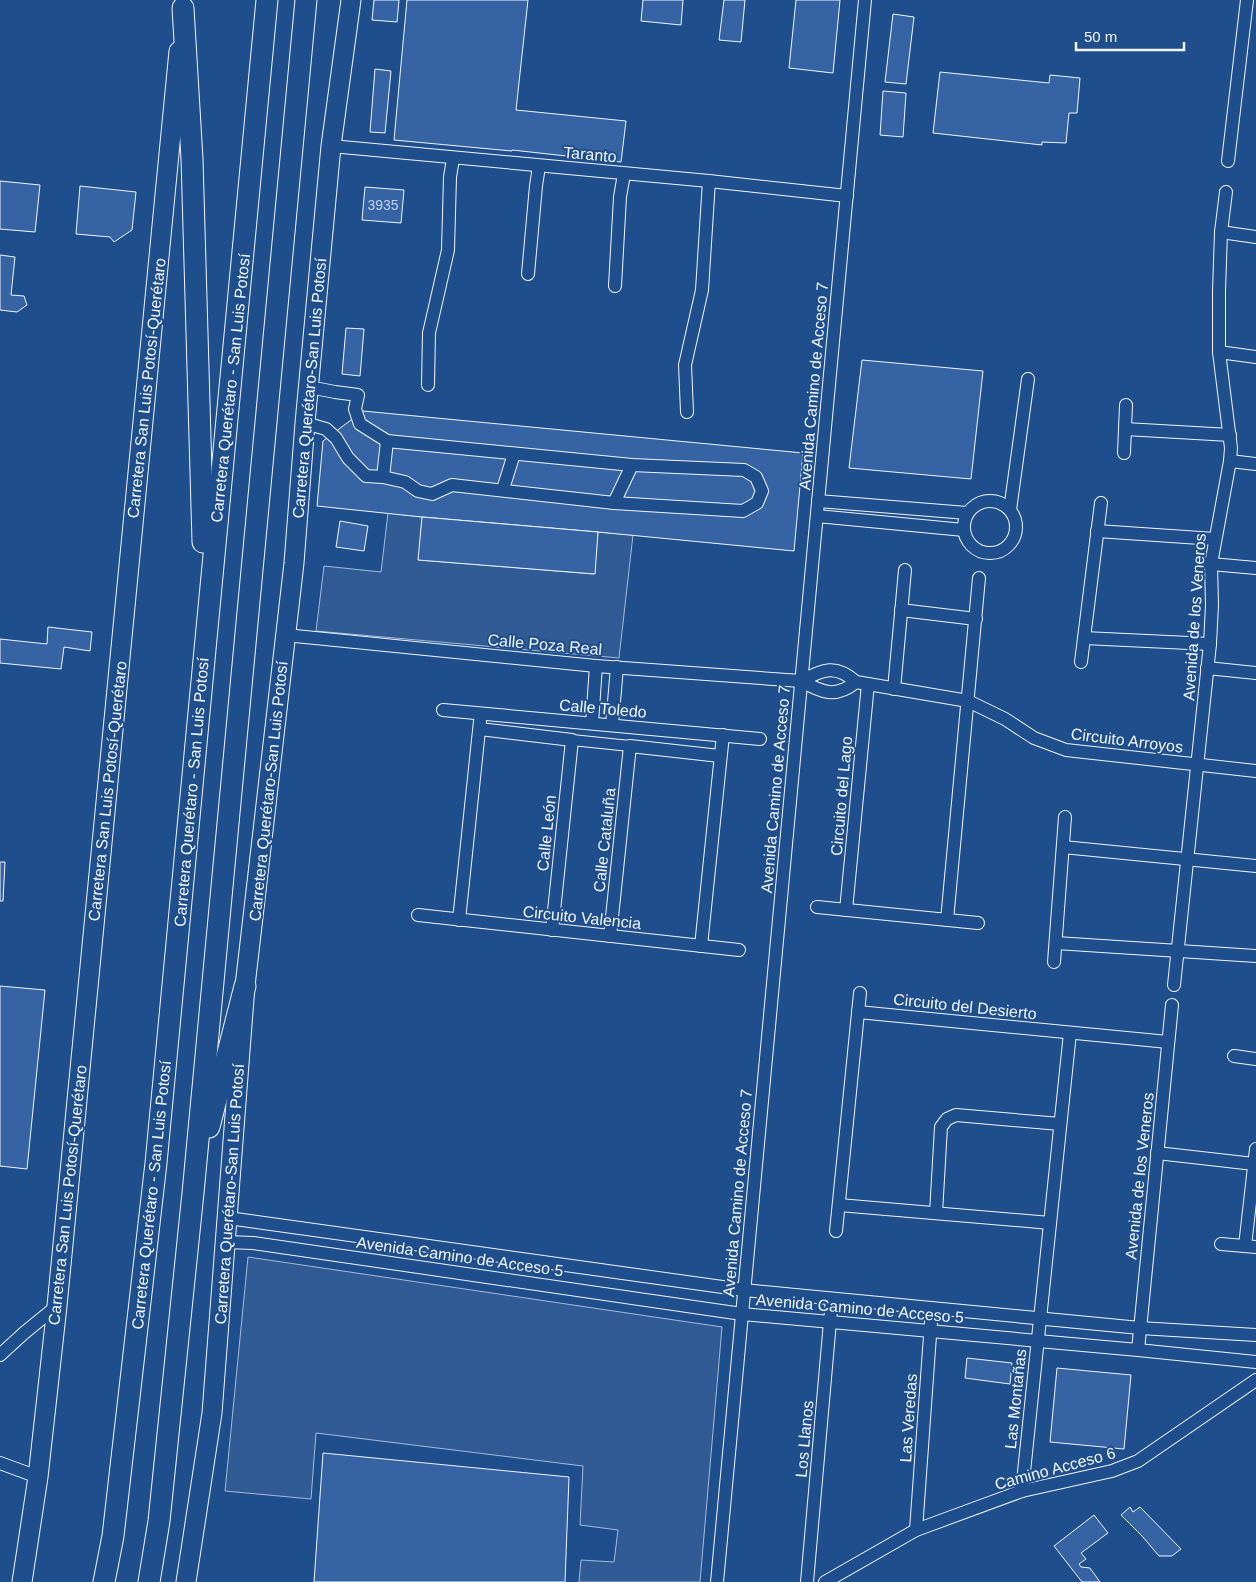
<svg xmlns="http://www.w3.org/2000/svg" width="1256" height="1582" font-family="Helvetica,sans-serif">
<rect width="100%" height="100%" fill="#1f4e8c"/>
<!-- parking -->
<g fill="#305b95" stroke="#a8bbd7">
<path d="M388,513L422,517L419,560L594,574L598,532L633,535L619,658L316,631L324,566L381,572Z"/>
<path d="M248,1257L722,1327L700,1582H579L581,1560L614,1562L618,1530L580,1525L583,1466L316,1433L311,1499L225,1491Z"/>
</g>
<!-- building -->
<g fill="#3563a3" stroke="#f2f6ff">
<path d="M374,0H399L397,22L372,20Z"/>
<path d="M407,0H528L516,110L626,121L621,162L512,150V151L394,140Z"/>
<path d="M643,0H683L681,25L641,21Z"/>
<path d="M724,0H745L741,42L719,40Z"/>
<path d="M796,0H840L833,73L789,68Z"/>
<path d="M893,14L914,17L906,84L885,82Z"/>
<path d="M375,69L391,71L385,133L370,132Z"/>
<path d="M940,72L1049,83L1050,75L1080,78L1077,113H1069L1066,143L1042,142V145L933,133Z"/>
<path d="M883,91L906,93L903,137L880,135Z"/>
<path d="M0,181L40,185L35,232L0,229Z"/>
<path d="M80,186L136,192L132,230L114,242L110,237L76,234Z"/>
<path d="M365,187L404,190L401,223L362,220Z"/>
<path d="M0,255L15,257L11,295L24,296L27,305L17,312L0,310Z"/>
<path d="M346,328L364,329L360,376L342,374Z"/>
<path d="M862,360L983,371L971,479L849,468Z"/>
<path d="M363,411L803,453L794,551L598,532L422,517L317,506L323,441Z"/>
<path d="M422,517L598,532L595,574L418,560Z"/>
<path d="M340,521L368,526L364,551L336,547Z"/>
<path d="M48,627L92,632L90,651L64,647L61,669L0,663V639L47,644Z"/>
<path d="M0,862H5L3,901H0Z"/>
<path d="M0,986L45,990L27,1169L0,1166Z"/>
<path d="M967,1358L1012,1363L1010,1384L965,1378Z"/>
<path d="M1057,1368L1131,1375L1124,1449L1050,1442Z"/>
<path d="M323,1453L569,1477L565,1582H314Z"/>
<path d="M1130,1507L1133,1512L1140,1507L1181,1549L1172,1556H1159L1142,1536L1121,1515Z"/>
<path d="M1094,1515L1108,1533L1081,1553L1086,1559L1079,1564L1081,1567L1090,1568L1100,1582H1082L1054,1546Z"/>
</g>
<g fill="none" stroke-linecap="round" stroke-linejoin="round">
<defs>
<path id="pedestrian" d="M572,740L630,746"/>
<g id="minor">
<path d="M331,146L709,181L847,196"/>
<path d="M1228,161L1247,0"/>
<path d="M1221,232L1256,237"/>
<path d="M528,274L536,186L539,166"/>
<path d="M615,286L620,197L624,174"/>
<path d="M1219,352L1256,357"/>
<path d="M428,385L429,333L448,250L450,177L453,159"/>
<path d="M687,412L685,365L702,290L709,181"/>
<path d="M305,423L326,429L336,438L348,458L366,476L383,477L405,482L418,491L432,494L452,485L614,503L743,511L757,503L762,491L756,477L744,470L632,465L387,441L360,424L355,409L358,395L335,392L309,387"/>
<path d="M1125,429L1230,435"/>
<path d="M1124,453L1126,405"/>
<path d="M1230,461L1256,464"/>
<path d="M383,477L387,441"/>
<path d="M503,489L514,454"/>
<circle cx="990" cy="527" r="26"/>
<path d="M818,501L967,513"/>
<path d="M614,503L632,465"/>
<path d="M1010,510L1028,379"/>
<path d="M817,516L964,530"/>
<path d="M1097,531L1215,539"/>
<path d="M1211,564L1256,568"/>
<path d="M901,610L976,619"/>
<path d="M285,635L596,666L801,681C822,692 835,699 856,682"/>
<path d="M1084,638L1210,644"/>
<path d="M1081,662L1101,503"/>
<path d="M1207,668L1256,673"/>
<path d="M801,681C823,669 836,664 856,682L968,701L1005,719L1034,738L1066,750L1256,771"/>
<path d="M894,689L905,570"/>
<path d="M443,710L760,739"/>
<path d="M592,723L596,666"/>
<path d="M612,725L617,667"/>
<path d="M480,729L572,740L552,930"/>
<path d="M1063,847L1256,866"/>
<path d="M817,907L978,923"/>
<path d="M846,910L868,684"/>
<path d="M418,915L739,950"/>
<path d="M459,920L480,721"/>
<path d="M947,920L979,578"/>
<path d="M610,936L630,746L720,756"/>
<path d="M1056,943L1256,956"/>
<path d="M701,946L723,735"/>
<path d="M1054,962L1065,817"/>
<path d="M1174,985L1210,644L1212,605L1211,564L1230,461L1231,448L1219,352V291L1221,232L1226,192"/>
<path d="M858,1012L1168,1042"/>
<path d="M1234,1056L1256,1059"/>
<path d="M1157,1153L1254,1164"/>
<path d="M839,1205L1050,1223"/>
<path d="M936,1213L941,1127L947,1119L956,1115L1060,1124"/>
<path d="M228,1218L744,1290L1140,1328L1256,1335"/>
<path d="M836,1231L860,993"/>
<path d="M226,1242L253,1243L742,1314L1138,1350L1256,1362"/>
<path d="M1221,1244L1256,1247"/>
<path d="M1245,1246L1256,1149"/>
<path d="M1138,1350L1172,1005"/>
<path d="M0,1355L24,1333L57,1306"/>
<path d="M0,1463L38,1477"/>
<path d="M1022,1491L1070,1033"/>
<path d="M916,1530L932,1308"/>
<path d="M717,1582L865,0"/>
<path d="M807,1582L832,1299"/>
<path d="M825,1582L916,1530L1022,1491L1112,1471L1138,1461L1256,1380"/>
</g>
<g id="secondary">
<path d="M22,1582L38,1477L57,1306L179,51"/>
<path d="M186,1582L212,1413L245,986L294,563L305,423L331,146L351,0"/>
</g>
<g id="trunk">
<path d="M183,8L192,159L203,542"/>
<path d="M209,1127L245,986"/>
<path d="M104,1582L113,1536L156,1163L267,0"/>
<path d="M149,1582L159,1521L193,1193L306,0"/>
</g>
</defs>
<!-- pedestrian casing -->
<use href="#pedestrian" stroke="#f2f6ff" stroke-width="12"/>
<!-- minor casing -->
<use href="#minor" stroke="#f2f6ff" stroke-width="14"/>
<!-- secondary casing -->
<use href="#secondary" stroke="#f2f6ff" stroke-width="21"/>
<!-- trunk casing -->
<use href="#trunk" stroke="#f2f6ff" stroke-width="23"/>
<!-- pedestrian -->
<use href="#pedestrian" stroke="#1f4e8c" stroke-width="10"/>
<!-- minor -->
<use href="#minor" stroke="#1f4e8c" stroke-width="12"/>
<!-- secondary -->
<use href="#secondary" stroke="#1f4e8c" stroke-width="19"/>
<!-- trunk -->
<use href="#trunk" stroke="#1f4e8c" stroke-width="21"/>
</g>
<g text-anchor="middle" stroke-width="4" stroke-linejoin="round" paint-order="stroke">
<!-- number labels -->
<g font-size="14" fill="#c3d1e8">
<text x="383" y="210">3935</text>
</g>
<!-- street labels -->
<g font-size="16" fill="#f2f6ff" stroke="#1f4e8c">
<text transform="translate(590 154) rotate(5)" y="6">Taranto</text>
<text transform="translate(813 386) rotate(-85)" y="6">Avenida Camino de Acceso 7</text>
<text transform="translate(146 388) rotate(-84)" y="6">Carretera San Luis Potosí-Querétaro</text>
<text transform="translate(230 388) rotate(-84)" y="6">Carretera Querétaro - San Luis Potosí</text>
<text transform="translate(309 388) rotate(-85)" y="6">Carretera Querétaro-San Luis Potosí</text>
<text transform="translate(1194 617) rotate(-86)" y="6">Avenida de los Veneros</text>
<text transform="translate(545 644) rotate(5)" y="6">Calle Poza Real</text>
<text transform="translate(603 708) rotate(5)" y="6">Calle Toledo</text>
<text transform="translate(1127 740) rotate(7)" y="6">Circuito Arroyos</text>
<text transform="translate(775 789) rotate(-85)" y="6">Avenida Camino de Acceso 7</text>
<text transform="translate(107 791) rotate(-84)" y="6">Carretera San Luis Potosí-Querétaro</text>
<text transform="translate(268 791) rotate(-84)" y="6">Carretera Querétaro-San Luis Potosí</text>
<text transform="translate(191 792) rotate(-85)" y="6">Carretera Querétaro - San Luis Potosí</text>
<text transform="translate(841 796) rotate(-85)" y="6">Circuito del Lago</text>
<text transform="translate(546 833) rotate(-84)" y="6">Calle León</text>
<text transform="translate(604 840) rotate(-84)" y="6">Calle Cataluña</text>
<text transform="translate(582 917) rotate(6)" y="6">Circuito Valencia</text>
<text transform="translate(965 1006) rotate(6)" y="6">Circuito del Desierto</text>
<text transform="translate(1139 1176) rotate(-84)" y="6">Avenida de los Veneros</text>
<text transform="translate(737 1193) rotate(-85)" y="6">Avenida Camino de Acceso 7</text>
<text transform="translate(229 1194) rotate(-86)" y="6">Carretera Querétaro-San Luis Potosí</text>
<text transform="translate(67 1195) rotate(-84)" y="6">Carretera San Luis Potosí-Querétaro</text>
<text transform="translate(151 1195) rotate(-84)" y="6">Carretera Querétaro - San Luis Potosí</text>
<text transform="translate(460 1256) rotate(8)" y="6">Avenida Camino de Acceso 5</text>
<text transform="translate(860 1308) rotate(5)" y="6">Avenida Camino de Acceso 5</text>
<text transform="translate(1015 1399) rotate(-84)" y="6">Las Montañas</text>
<text transform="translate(908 1418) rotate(-86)" y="6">Las Veredas</text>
<text transform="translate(804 1439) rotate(-85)" y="6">Los Llanos</text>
<text transform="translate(1055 1468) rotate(-15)" y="6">Camino Acceso 6</text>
</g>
</g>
<!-- scale -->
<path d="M1076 42v8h108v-8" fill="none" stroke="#f2f6ff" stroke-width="2.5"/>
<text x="1084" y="42" font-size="15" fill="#f2f6ff" stroke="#1f4e8c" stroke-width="4" paint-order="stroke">50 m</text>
</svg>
